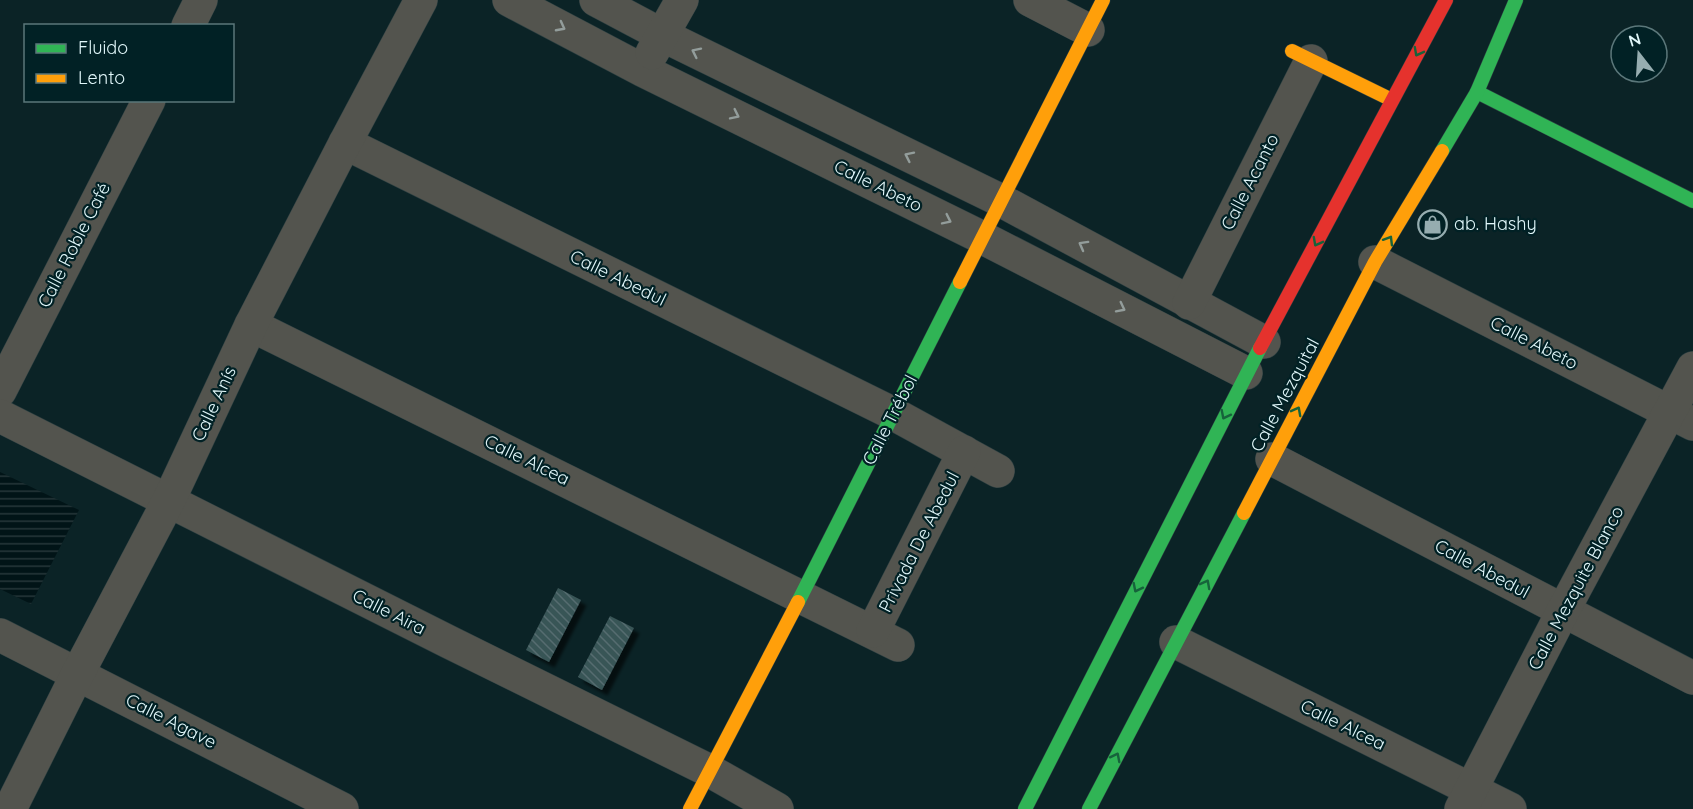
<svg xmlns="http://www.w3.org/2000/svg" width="1693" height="809" font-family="Quicksand,sans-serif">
<defs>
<pattern id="water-rules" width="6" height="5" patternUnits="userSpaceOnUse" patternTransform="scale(1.5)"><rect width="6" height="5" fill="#011417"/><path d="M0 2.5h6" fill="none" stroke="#26373a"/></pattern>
<pattern id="building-back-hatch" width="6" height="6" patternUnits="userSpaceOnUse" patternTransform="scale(1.5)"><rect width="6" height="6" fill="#395457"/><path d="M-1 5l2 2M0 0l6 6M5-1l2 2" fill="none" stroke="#556d70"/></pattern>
<filter id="shadow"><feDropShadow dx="5.5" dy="5.5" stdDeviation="1.5" flood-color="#0009"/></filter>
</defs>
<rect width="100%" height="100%" fill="#0b2326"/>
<!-- water -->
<path fill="url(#water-rules)" d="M0,472L79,510L31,604L0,589Z"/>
<!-- building -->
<g fill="url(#building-back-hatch)" filter="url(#shadow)">
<path d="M558,588L581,600L549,662L526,650Z"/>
<path d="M610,616L634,628L602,690L578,677Z"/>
</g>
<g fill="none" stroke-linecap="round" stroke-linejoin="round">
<defs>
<g id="street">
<path d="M509,0L642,70L981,237L1246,373"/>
<path d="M596,0L662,35L1000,200L1264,342"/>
<path d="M1030,0L1088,30"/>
<path d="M188,26L201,0"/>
<path d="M652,53L682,0"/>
<path d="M345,143L892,413L998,471"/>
<path d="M1375,262L1693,424"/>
<path d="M1189,303L1311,61"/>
<path d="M251,325L898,645"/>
<path d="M0,391L149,100"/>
<path d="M0,416L449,642L710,771L777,809"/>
<path d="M1272,459L1693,678"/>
<path d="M873,631L964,452"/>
<path d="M0,635L342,809"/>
<path d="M1176,642L1510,809"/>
<path d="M10,809L78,673L168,502L251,325L345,143L421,0"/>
<path d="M1461,809L1563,611L1693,368"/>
</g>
<g id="fast">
<path d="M1477,92L1693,201"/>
<path d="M1442,151L1477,92L1516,0"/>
<path d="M798,602L960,282"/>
<path d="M1025,809L1260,348"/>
<path d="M1089,809L1244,513"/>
</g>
<g id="slow">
<path d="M1292,51L1392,100"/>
<path d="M960,282L1103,0"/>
<path d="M1244,513L1375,262L1442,151"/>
<path d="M690,809L798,602"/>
</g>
<path id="jam" d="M1260,348L1446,0"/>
</defs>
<!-- street casing -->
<use href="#street" stroke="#2c3f41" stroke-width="34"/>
<!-- fast casing -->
<use href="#fast" stroke="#2c3f41" stroke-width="15"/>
<!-- slow casing -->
<use href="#slow" stroke="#2c3f41" stroke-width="15"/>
<!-- jam casing -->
<use href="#jam" stroke="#2c3f41" stroke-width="15"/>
<!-- street -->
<use href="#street" stroke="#53544e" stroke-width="33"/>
<!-- fast -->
<use href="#fast" stroke="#30b455" stroke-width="14"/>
<!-- slow -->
<use href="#slow" stroke="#ff9f0a" stroke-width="14"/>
<!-- jam -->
<use href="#jam" stroke="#e5322d" stroke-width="14"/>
</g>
<!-- one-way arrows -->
<defs><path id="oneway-chevron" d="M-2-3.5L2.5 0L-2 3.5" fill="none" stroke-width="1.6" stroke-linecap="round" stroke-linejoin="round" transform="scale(1.5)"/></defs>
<g stroke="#939d9b">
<use href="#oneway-chevron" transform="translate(561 27) rotate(28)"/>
<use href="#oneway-chevron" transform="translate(696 52) rotate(-154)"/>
<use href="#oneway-chevron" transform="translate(735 115) rotate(26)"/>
<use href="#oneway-chevron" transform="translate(909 156) rotate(-154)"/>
<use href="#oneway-chevron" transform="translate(947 220) rotate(26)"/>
<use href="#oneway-chevron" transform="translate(1083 245) rotate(-151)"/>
<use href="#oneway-chevron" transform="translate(1121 308) rotate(27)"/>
</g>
<g stroke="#16633b">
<use href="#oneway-chevron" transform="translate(1418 52) rotate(118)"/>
<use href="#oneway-chevron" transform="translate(1389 240) rotate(-59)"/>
<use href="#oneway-chevron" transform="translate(1317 242) rotate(118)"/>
<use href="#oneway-chevron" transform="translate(1297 411) rotate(-62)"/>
<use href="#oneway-chevron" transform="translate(1225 415) rotate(117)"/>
<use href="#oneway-chevron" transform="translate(1206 584) rotate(-62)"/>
<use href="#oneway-chevron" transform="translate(1137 588) rotate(117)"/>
<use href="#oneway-chevron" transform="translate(1116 757) rotate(-63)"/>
</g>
<!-- icons -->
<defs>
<symbol id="shop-ring" viewBox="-11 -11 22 22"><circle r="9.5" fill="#012125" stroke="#96adb0" stroke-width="1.5"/><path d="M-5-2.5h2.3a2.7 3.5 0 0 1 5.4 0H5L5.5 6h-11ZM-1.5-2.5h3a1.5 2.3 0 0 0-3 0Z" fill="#96adb0"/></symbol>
</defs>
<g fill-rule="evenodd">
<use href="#shop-ring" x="1416" y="208" width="33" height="33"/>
</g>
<g text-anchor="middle" stroke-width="4.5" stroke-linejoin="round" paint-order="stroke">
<!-- street labels -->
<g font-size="18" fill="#e1f7fa" stroke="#012125">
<text transform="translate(1250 182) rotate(-63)" y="6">Calle Acanto</text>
<text transform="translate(878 186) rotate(26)" y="6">Calle Abeto</text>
<text transform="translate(74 245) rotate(-63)" y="6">Calle Roble Café</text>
<text transform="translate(618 278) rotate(26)" y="6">Calle Abedul</text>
<text transform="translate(1534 343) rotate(27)" y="6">Calle Abeto</text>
<text transform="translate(1285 395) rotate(-62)" y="6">Calle Mezquital</text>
<text transform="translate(214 404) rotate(-65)" y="6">Calle Anís</text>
<text transform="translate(890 420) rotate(-63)" y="6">Calle Trébol</text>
<text transform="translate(527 460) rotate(26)" y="6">Calle Alcea</text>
<text transform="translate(919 542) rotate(-63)" y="6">Privada De Abedul</text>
<text transform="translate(1482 569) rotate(28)" y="6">Calle Abedul</text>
<text transform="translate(1576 588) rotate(-62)" y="6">Calle Mezquite Blanco</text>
<text transform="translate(389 612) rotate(27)" y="6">Calle Aira</text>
<text transform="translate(171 721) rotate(27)" y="6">Calle Agave</text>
<text transform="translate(1343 725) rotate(26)" y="6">Calle Alcea</text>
</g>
<!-- poi labels -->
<g font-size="18" fill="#e1f7fa" stroke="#012125" text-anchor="start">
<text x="1454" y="230">ab. Hashy</text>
</g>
</g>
<!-- legend -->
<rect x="24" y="24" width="210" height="78" fill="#012125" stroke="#5b777a" stroke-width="1.5"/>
<rect x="36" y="44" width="30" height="9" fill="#30b455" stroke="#5b777a" stroke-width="1.5"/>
<text x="78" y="54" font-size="18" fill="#e1f7fa">Fluido</text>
<rect x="36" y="74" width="30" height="9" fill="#ff9f0a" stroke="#5b777a" stroke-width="1.5"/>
<text x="78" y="84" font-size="18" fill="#e1f7fa">Lento</text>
<!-- north arrow -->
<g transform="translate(1639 54) rotate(343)"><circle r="28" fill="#012125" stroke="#5b777a" stroke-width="1.5"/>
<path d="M0-4.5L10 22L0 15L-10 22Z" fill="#96adb0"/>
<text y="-9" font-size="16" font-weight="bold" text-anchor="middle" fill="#e1f7fa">N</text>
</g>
</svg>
